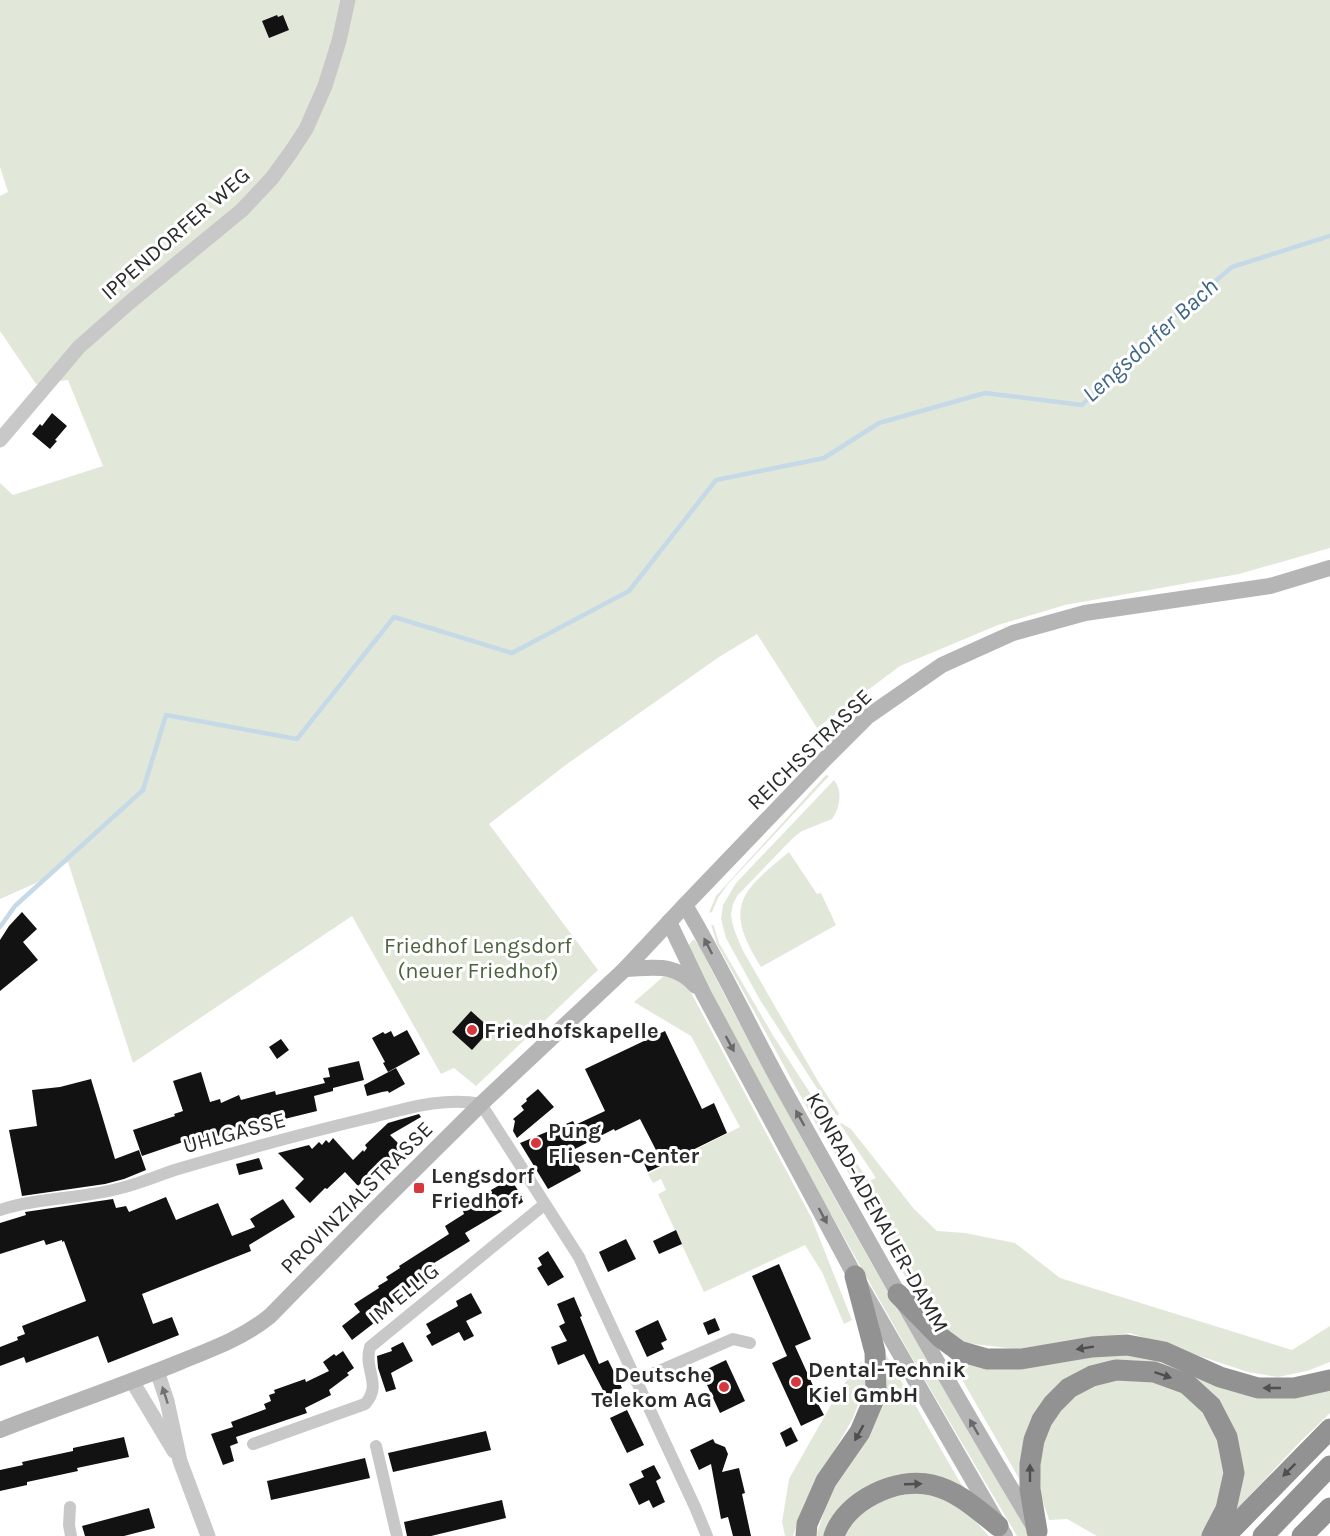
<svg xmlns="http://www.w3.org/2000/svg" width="1330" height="1536" font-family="Karla,sans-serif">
<rect width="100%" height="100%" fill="#fff"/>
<!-- green -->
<g fill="#e1e8d9">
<path d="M0,0H1330V548L1239,574L1065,605L998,625L900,666L817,728L757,634L719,657L567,764L489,824L598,970L476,1086L454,1068L441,1074L352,916L133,1063L68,862L36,883L0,899V483L13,495L103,466L68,380L36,384L0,331V196L8,192L0,167Z"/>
<path d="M826,775L829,776L728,884L718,898L712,912L709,913L716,896Z"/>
<path d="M834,780C843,791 840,808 832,819L802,831L794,837L737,896L733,904L731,914L732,921L734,929L742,949L819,1083L838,1112L839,1114L837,1116L820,1093L760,1000L726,938L721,919L723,905L736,883Z"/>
<path d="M789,852L817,894L821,893L836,925L761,967C723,907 740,892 789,852Z"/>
<path d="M711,924L714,926L719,943L774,1037L830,1124L869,1181L876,1178L840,1124L841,1123L851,1129L914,1209L937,1231L965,1233L1015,1243L1060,1278L1292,1350L1330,1326V1362L1307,1371L1278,1377L1248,1372L1130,1333L1016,1349L966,1343L933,1319L903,1273L857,1185L821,1133L717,944Z"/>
<path d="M694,939L700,947C739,1025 782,1102 824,1179C891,1299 960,1419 1032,1536H1017L919,1370L823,1200L687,947Z"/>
<path d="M664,976L675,979L688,987L811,1217L852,1320L844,1324L822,1272L805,1245L704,1292L658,1194L666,1190L661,1179L653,1183L648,1174L740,1127L691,1036L634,1002Z"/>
<path d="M945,1350L1091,1355L1131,1353L1178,1366L1330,1388V1413L1300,1442L1235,1511L1239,1453L1169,1368L1064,1385L1021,1482Z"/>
<path d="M885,1353L964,1489L912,1473L868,1485L831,1518L826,1536H816L829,1496Z"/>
<path d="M861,1361L866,1382L853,1418L805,1502L793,1536H785L782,1522L789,1479L839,1391Z"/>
<path d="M1124,1377L1171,1385L1200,1407L1221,1443L1225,1485L1205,1536H1097L1067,1519L1049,1520L1041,1496L1039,1455L1051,1422L1072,1398L1096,1383Z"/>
<path d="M920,1492L947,1498L964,1509L989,1536H843L847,1528L876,1500Z"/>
</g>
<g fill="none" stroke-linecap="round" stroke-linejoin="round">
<!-- stream -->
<path stroke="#c6d9e7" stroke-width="4.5" d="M0,927L15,906L143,790L166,715L297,739L394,617L512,653L629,591L716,480L824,458L879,423L985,393L1082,405L1146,340L1232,267L1330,236"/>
</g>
<!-- building -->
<g fill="#121212">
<path d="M277,15L278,17L283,15L289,30L269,38L262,21Z"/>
<path d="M52,413L67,426L55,440L57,441L50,449L32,434L40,424L42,426Z"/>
<path d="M22,912L37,929L23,942L38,960L0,991V940L9,926Z"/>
<path d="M471,1011L491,1029L472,1050L452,1032Z"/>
<path d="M407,1030L420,1054L388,1072L383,1063L385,1062L372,1038L383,1032L385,1034L391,1031L394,1037Z"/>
<path d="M665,1031L702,1109L714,1103L727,1133L648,1172L643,1161L658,1154L640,1119L615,1131L614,1129L571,1151L581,1171L548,1189L520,1143L573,1121L575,1125L605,1111L585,1069Z"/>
<path d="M281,1039L289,1050L277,1059L269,1047Z"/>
<path d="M359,1061L364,1080L333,1088V1091L314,1096L317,1111L252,1127L249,1123L222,1132L223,1134L204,1141L203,1140L190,1144L189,1142L184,1144L183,1142L142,1156L133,1130L175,1116L174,1114L183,1111L173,1081L201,1072L210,1102L220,1099L221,1103L239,1095L241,1100L275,1091L276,1095L325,1083L323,1078L330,1077L328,1068Z"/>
<path d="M396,1068L405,1084L389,1093L388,1091L382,1092L367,1096L364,1085Z"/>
<path d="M91,1079L115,1159L139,1150L146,1170L124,1179L105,1184L22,1196L9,1130L37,1126L32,1090L60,1087Z"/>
<path d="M538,1089L554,1107L517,1138L513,1131L515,1121L513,1119L524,1110L521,1106L527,1101L526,1099Z"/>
<path d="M419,1114L421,1117L390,1135L402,1147L380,1168L378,1166L358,1186L345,1172L327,1189L325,1188L310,1203L295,1188L304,1179L278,1153L309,1145L312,1149L319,1142L322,1145L326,1140L329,1143L333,1138L353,1160L363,1150L364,1152L367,1148L365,1145L388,1123Z"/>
<path d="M259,1158L263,1169L239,1175L236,1164Z"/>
<path d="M509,1176L522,1197H521L523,1202L513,1208L511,1206L465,1233L470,1241L434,1263L436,1267L426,1273L427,1276L398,1296L400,1299L384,1309L387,1313L352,1340L342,1326L360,1312L354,1304L379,1288L378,1286L388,1280L386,1277L400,1268L399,1266L449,1234L445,1226L464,1214L463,1211L492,1193L491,1190L498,1186L496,1184Z"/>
<path d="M166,1197L176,1220L218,1203L232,1236L255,1227L250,1219L283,1199L295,1217L249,1245L251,1251L142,1294L153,1324L172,1317L179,1335L108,1363L98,1336L26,1363L24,1357L0,1366V1347L18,1340L17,1337L25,1334L22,1326L86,1301L64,1241L62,1242V1240L46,1245L44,1240L0,1254V1223L26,1215L25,1212L113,1199L116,1208L126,1206L129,1212Z"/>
<path d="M676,1230L682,1244L659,1254L653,1241Z"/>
<path d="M626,1239L636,1259L608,1272L599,1252Z"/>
<path d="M548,1251L564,1277L548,1286L537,1268L542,1265L538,1258Z"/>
<path d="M779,1264L811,1339L795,1346L820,1401L817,1402L824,1415L801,1426L772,1363L787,1356L752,1276Z"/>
<path d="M471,1293L482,1313L466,1321L474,1336L464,1341L459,1332L432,1346L426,1336L431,1333L426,1324L458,1306L456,1301Z"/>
<path d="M574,1297L582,1316L580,1317L599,1364L608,1360L622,1388L606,1396L584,1354L558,1365L551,1347L567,1341L559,1326L565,1323L557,1304Z"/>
<path d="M715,1318L720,1330L708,1335L703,1323Z"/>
<path d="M658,1320L667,1340L661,1343L664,1349L647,1357L635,1331Z"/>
<path d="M403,1342L413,1361L391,1373L396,1389L386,1392L378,1368L377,1356L392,1351L391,1348Z"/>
<path d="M343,1351L354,1368L347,1373L349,1375L329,1390L331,1395L305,1408L307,1413L236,1437L238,1443L230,1446L234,1461L223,1465L211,1434L233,1427L231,1422L266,1409L264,1404L271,1401L269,1395L275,1393L274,1390L305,1379L306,1382L329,1371L323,1362L334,1354L336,1356Z"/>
<path d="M726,1360L745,1401L720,1413L701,1372Z"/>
<path d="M627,1410L644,1445L627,1453L610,1418Z"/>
<path d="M791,1427L798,1441L786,1447L780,1433Z"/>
<path d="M486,1431L491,1450L393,1472L388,1453Z"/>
<path d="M124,1437L129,1457L77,1468L78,1471L27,1482V1485L0,1491V1470L23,1465L22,1462L73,1451V1448Z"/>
<path d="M713,1439L715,1443L725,1447L728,1454L722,1472L739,1468L745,1493L742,1494L751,1536H733L728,1517L721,1519L711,1464L699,1470L690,1450Z"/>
<path d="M365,1458L370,1478L271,1500L267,1481Z"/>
<path d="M654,1465L661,1478L656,1481L665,1502L653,1508L649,1500L639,1505L629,1484L644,1477L641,1471Z"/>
<path d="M502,1500L506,1518L431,1536H407L404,1522Z"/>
<path d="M149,1508L155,1528L124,1536H85L82,1526Z"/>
</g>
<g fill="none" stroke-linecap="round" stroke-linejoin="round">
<!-- minor -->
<g stroke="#c8c8c8" stroke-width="12">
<path d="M0,1210C40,1197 82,1199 121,1188C141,1183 159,1175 178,1169C239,1151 301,1134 364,1119C402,1110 442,1096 481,1104L579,1257L695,1507L707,1536"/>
<path d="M636,1381L733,1339L750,1343"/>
<path d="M253,1444L365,1404C383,1384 363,1370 370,1347L545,1204"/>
<path d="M376,1446L397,1536"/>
<path d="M70,1507L69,1525L71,1536"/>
</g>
<!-- tertiary -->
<g stroke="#c8c8c8" stroke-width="15">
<path d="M0,440L79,347L130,302L242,210L272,178L291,152L306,129L325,86L339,41L348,0"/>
<path d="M157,1371L167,1401L180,1461L208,1536"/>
<path d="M132,1381L174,1451"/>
</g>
<!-- secondary -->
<g stroke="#b5b5b5" stroke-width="16">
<path d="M685,905C719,962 747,1022 779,1081C862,1230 945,1379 1033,1525"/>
<path d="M669,922L703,993L855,1276L1005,1536"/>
<path d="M625,969C654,968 674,962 696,986"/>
<path d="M0,1430C60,1407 121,1386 180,1362C212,1349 243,1338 270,1316L374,1210L481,1104L625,969L685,905L825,759L867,717L942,665L1013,633L1085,613L1270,586L1330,568"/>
</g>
<!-- motorway -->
<g stroke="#929292" stroke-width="21">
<path d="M898,1294L940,1337L959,1351L987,1359H1021L1092,1347L1127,1345L1164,1352L1220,1377L1258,1388H1294L1330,1380"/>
<path d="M1037,1531L1030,1489V1464L1034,1440L1042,1420L1053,1404L1069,1388L1092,1376L1116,1370L1154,1372L1187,1384L1211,1406L1227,1437L1234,1473L1226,1509L1212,1536"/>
<path d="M806,1536L807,1524L826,1481L860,1432L876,1394L875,1352L855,1276"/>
<path d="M834,1536C845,1501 897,1476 932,1485C958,1491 978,1510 998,1526"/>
<path d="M1225,1536L1330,1429"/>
<path d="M1263,1536L1330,1466"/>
<path d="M1302,1536L1330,1508"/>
</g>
</g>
<!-- one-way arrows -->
<defs><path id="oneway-solid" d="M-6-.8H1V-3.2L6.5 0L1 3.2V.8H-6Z" transform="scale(1.5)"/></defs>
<g fill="#696969">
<use href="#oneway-solid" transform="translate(708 946) rotate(-117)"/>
<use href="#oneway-solid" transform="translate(730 1044) rotate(62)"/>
<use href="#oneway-solid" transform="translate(800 1118) rotate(-119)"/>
<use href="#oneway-solid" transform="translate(823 1216) rotate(62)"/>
<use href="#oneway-solid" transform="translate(974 1427) rotate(-120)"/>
</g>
<g fill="#4f4f4f">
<use href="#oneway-solid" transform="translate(1085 1348) rotate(171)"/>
<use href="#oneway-solid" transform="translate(1163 1375) rotate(19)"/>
<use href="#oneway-solid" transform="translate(1272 1388) rotate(180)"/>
<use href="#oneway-solid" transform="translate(859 1433) rotate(119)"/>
<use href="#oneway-solid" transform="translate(1289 1470) rotate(135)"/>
<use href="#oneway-solid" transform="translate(1030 1473) rotate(-90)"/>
<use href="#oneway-solid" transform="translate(913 1484) rotate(-2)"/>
</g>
<use fill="#727272" href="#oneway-solid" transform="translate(165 1395) rotate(-108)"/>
<!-- markers -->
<g fill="#d7383d" stroke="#fff" stroke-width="2">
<circle cx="472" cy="1030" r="6"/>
<circle cx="536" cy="1143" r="6"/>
<rect x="413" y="1182" width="12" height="12" rx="3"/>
<circle cx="796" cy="1382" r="6"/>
<circle cx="724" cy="1387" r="6"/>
</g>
<g text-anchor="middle" stroke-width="6" stroke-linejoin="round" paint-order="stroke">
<!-- street labels -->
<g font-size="22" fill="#2b2b2b" stroke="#fff">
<text transform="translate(175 233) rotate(-41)" y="8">IPPENDORFER WEG</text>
<text transform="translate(809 749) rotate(-44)" y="8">REICHSSTRASSE</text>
<text transform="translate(234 1132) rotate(-15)" y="8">UHLGASSE</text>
<text transform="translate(356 1197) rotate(-45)" y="8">PROVINZIALSTRASSE</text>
<text transform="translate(878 1212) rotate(61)" y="8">KONRAD-ADENAUER-DAMM</text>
<text transform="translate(403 1293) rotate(-39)" y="8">IM ELLIG</text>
</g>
<!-- park labels -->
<g font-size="22" fill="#4d633d" stroke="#fff">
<text x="478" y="953">Friedhof Lengsdorf<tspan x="478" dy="25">(neuer Friedhof)</tspan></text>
</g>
<!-- poi labels -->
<g font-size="22" font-weight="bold" fill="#2b2b2b" stroke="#fff" text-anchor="start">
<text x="484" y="1038">Friedhofskapelle</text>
<text x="548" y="1138">Pung<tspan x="548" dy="25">Fliesen-Center</tspan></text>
<text x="431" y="1183">Lengsdorf<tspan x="431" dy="25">Friedhof</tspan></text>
<text x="808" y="1377">Dental-Technik<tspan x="808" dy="25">Kiel GmbH</tspan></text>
<text x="712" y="1382" text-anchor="end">Deutsche<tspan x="712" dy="25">Telekom AG</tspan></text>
</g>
<!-- water labels -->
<g font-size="24" font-style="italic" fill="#406887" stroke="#fff">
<text transform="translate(1150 340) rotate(-42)" y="8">Lengsdorfer Bach</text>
</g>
</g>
</svg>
